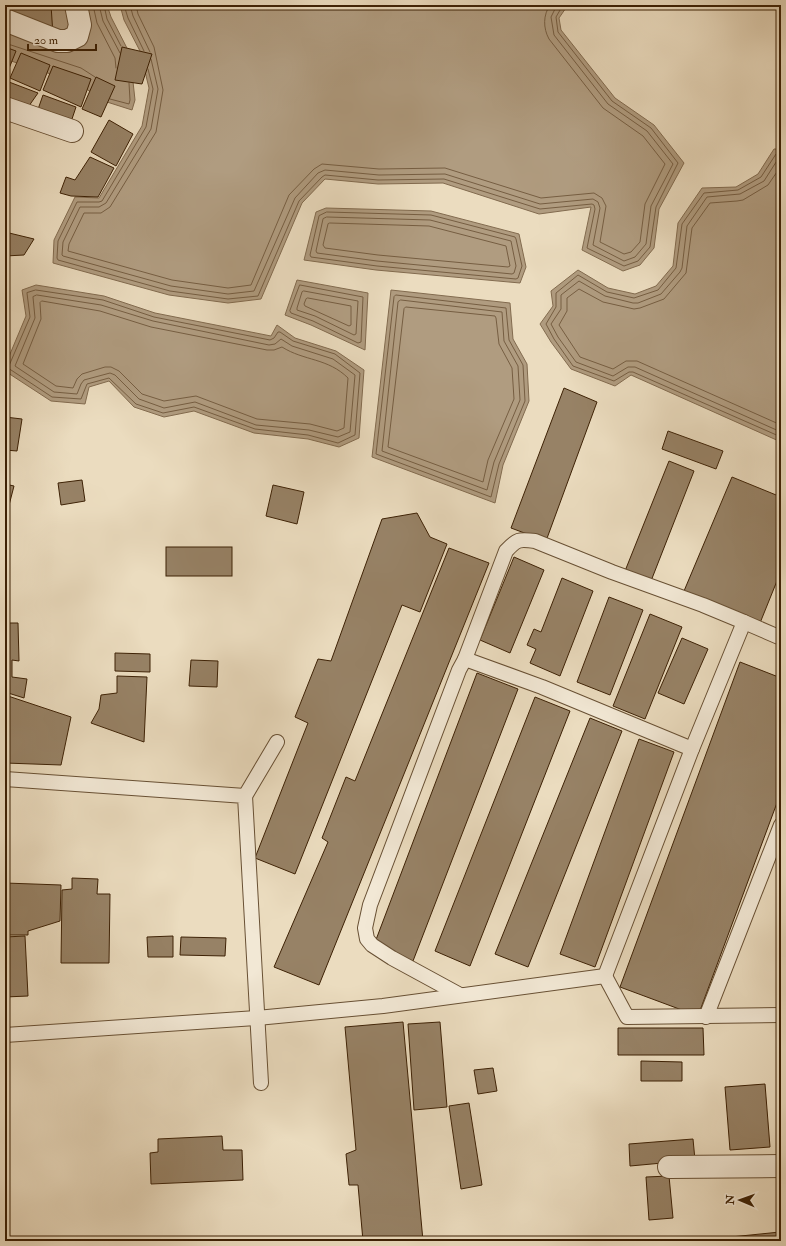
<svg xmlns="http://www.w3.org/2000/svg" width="786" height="1246" font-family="'IM FELL Double Pica',serif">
<rect width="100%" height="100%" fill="#ebdcbf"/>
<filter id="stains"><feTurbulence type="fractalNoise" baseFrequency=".005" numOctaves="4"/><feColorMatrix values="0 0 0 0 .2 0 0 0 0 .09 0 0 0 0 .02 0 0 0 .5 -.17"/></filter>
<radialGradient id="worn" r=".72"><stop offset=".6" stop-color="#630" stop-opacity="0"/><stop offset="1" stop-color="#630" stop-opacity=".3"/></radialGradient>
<!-- water -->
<g fill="#b09c80" stroke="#826b4f">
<path d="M5,5H107L111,17L130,54L135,100L132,110L107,102L75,82L5,59Z"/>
<path d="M120,5H568L559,18L561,30L615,98L654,125L684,163L659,209L654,248L640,265L623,271L582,250L591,207L539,214L443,183L378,184L325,179L302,203L261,299L228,303L169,295L53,263L54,240L75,197L99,198L142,126L149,88L140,51L124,20Z"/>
<path d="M774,149H781V442L631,375L615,386L571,369L551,342L540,324L553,306L551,291L578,270L608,288L635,294L656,286L673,266L678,223L702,188L736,187L758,174Z"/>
<path d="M326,208L431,211L519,234L526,267L520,283L376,270L304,260L316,212Z"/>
<path d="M297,280L368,293L365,350L311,325L285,315Z"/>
<path d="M36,285L104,296L155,313L271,336L277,325L295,338L336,351L364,370L359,438L339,447L308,439L254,433L194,411L164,417L134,407L109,381L89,387L85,404L51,401L5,371V366L26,316L22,290Z"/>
<path d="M391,290L510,303L513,339L527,364L529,401L503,465L495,503L372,457Z"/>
</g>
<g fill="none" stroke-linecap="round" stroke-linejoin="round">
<!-- shore -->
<g stroke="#765e42" stroke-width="1">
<path d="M93,5L97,23L115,58L116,68"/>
<path d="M99,5L103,21L120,53"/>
<path d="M104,5L107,19L121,46"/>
<path d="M124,5L128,18L144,51"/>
<path d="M130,5L133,16L150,52"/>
<path d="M136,5L138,14L154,47L163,90L156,132L110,207L101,213H84L69,244L68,251L172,280L228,288L251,285L289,195L314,169L322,164L379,169L445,168L541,198L594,193L602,198L606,206L600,242L624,254L631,252L640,242L645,204L665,164L643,136L603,108L549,39C543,28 543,15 550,5"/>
<path d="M5,44L11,45L81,68L95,77"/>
<path d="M151,59L158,89L151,129L106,203L99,207H80L63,242L62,255L63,256L171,286L228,294L254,291L295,198L318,173L325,170L379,175L445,174L540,204L593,199L598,202L600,208L593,245L624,261L635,257L646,244L651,206L673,164L647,131L608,104L554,35L551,17L557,5"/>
<path d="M148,69L153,89L146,127L102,201L99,202H77L58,241L57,258L58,260L170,291L228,299L258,296L299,201L322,177L325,175L378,180L444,179L540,209L592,204L594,205L595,209L587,248L624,266L638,261L650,247L656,207L678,163L651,128L612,101L558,32L556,17L563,5"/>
<path d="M110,99L129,104L130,100L129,83"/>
<path d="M781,153L776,154L761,177L738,190L704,193L682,224L676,268L658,290L634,298L607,292L578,275L556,293V307L546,324L554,339L573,366L614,381L629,372H633L781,437"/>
<path d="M781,158L778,159L764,181L740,194L707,197L687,226L682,268L680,272L661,294L638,303H633L605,296L579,281L561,295V309L551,324L558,337L576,362L613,376L628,367H635L781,432"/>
<path d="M781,166L768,185L743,200L737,201L710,203L692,228L686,273L664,299L640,308L634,309L603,302L579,289L567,298V311L559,325L580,357L613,369L626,361H637L781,425"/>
<path d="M327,212L431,215L515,237L516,239L522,266L518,278L516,279L377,266L311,257L310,255L319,216Z"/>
<path d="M327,217L430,220L511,241L516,266L514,273L512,274L377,261L317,253L316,251L323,219Z"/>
<path d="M330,223L429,226L506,246L510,266L508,267L378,255L325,248L323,245L328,224Z"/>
<path d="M300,285L363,297L361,342L358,343L313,321L291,313L290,311Z"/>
<path d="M36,290L103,300L154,317L270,340L274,338L278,332H280L293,341L335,354L360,373L355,435L338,443L308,435L255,429L194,407L163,413L136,404L109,378L87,384L81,399L52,397L8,368L30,317L27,293Z"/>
<path d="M304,291L358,301L356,334L354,335L315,316L297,310V308L302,292Z"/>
<path d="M37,295L101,305L153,321L269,345L275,344L281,339L292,346L333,359L355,375L350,432L338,437L309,430L256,425L195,402L164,408L139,399L115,375L110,373L84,380L81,384L77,394L54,392L15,366L35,318L33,297Z"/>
<path d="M396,295L506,308L509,340L523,365L525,401L499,464L491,497L376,454L394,297Z"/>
<path d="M308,298L351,306V325L349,326L305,306L304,304L306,299Z"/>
<path d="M401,300L502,312L504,341L518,366L520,400L494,462L487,490L382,451L398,302Z"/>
<path d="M42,301L100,311L151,327L267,350H274L282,347C304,361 328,358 348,378L344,428L337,431L310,424L257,419L196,396L164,401L142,394L119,371L111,367H105L82,374L77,379L73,388L56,386L23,364L41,319L40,303Z"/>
<path d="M406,307L495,316L496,318L499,344L512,368L514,399L488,460L483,482L388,447L404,309Z"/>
</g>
</g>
<!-- building -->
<g fill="#978266" stroke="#3d2105">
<path d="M5,5H51L53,35L5,16Z"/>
<path d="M5,47L16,51L6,76L5,75Z"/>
<path d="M122,47L152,54L142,84L115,80Z"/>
<path d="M21,53L50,65L40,91L10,78Z"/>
<path d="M53,66L91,79L81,107L43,90Z"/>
<path d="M96,77L115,86L101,117L82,109Z"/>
<path d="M9,82L38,93L24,113L5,107V89Z"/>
<path d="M43,95L76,107L69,128L36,115Z"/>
<path d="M109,120L133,134L116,166L91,152Z"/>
<path d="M90,157L114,168L98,197L71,196L60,193L66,177L75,180Z"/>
<path d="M5,232L34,239L24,255L5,256Z"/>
<path d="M564,388L597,402L546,541L511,528Z"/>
<path d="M5,417L22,419L17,451L5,450Z"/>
<path d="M668,431L723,451L716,469L662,449Z"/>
<path d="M669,461L694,471L651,581L625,571Z"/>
<path d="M732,477L781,497V571L760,623L684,591Z"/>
<path d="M82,480L85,501L61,505L58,483Z"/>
<path d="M5,484L14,486L7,513L5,512Z"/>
<path d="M273,485L304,492L297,524L266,516Z"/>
<path d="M417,513L430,537L447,544L420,612L402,605L295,874L255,858L308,723L295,717L318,659L331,661L382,519Z"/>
<rect x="166" y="547" width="66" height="29"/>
<path d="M449,548L489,563L319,985L274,967L328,842L322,838L346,777L355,781Z"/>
<path d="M514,557L544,570L510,653L480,640Z"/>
<path d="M562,578L593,591L560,676L530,663L536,649L527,645L534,629L541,632Z"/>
<path d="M609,597L643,610L610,695L577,682Z"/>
<path d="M650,614L682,627L645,719L613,706Z"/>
<path d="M5,623H18L19,661L12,660V677L27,679L24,698L5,692Z"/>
<path d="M682,638L708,649L684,704L658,693Z"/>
<path d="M115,653L150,654V672L115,671Z"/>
<path d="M191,660L218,661L217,687L189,686Z"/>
<path d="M740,662L781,678V792L698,1016L620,987Z"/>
<path d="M477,673L518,689L413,961L374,945Z"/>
<path d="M117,676L147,677L144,742L91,723L99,709L101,695L117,693Z"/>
<path d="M5,695L71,717L61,765L5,763Z"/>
<path d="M535,697L570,711L470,966L435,951Z"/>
<path d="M590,718L622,731L528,967L495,954Z"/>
<path d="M639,739L674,752L595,967L560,954Z"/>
<path d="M72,878L98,879L97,894H110L109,963H61L62,890L72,889Z"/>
<path d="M5,883L61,885L60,921L28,931V935H5Z"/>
<path d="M25,936L28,996L5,997V937Z"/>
<path d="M173,936V957H148L147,937Z"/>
<path d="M181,937L226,938L225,956L180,955Z"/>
<path d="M403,1022L423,1241H363L358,1185H349L346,1154L356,1150L345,1027Z"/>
<path d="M440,1022L447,1107L414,1110L408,1024Z"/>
<path d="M618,1028H703L704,1055H618Z"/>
<path d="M641,1061L682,1062V1081H641Z"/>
<path d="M493,1068L497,1091L478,1094L474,1070Z"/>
<path d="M765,1084L770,1147L730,1150L725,1087Z"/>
<path d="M469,1103L482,1185L461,1189L449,1106Z"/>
<path d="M222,1136L223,1150H242L243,1180L151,1184L150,1153L158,1152V1139Z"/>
<path d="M693,1139L695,1160L630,1166L629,1144Z"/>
<path d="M669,1176L673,1218L649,1220L646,1177Z"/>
<path d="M780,1232L781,1241H731V1237Z"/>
<path d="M721,1238V1241H668Z"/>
</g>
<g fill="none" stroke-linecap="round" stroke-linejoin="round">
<defs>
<g id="lane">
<path d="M744,622L781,638"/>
<path d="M465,659L506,551C517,539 519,539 535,541L612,572L703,605L744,622L692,749L605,976"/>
<path d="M5,779L245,796L261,1083"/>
<path d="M245,796L277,742"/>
<path d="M460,995L392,958L372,945L367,939L365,928L370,905L459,670L465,659L542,687L692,749"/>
<path d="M706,1017L781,825"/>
<path d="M5,1035L257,1018L383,1006L605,976L627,1017L781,1015"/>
</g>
<g id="street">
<path d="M5,20L58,41H67L77,36L80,25L76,5"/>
<path d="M5,108L72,131"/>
<path d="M669,1167L781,1166"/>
</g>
</defs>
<!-- lane casing -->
<use href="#lane" stroke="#685034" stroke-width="16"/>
<!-- street casing -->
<use href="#street" stroke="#685034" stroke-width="24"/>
<!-- lane -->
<use href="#lane" stroke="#f2e8d5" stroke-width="14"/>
<!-- street -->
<use href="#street" stroke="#f2e8d5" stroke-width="22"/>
</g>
<!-- margin -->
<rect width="786" height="1246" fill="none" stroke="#ebdcbf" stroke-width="20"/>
<rect x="6" y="6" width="774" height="1234" fill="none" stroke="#3d2105" stroke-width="2"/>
<rect x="10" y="10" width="766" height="1226" fill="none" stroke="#3d2105"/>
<!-- north arrow -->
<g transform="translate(740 1200) rotate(272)" stroke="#f2e8d5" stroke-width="3" paint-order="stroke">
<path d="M0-3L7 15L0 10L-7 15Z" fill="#3d2105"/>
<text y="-6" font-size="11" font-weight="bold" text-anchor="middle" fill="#3d2105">N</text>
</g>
<!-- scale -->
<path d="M28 44v6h68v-6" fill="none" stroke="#3d2105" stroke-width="2"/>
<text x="34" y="44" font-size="12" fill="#3d2105" stroke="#f2e8d5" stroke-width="3" paint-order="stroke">20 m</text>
<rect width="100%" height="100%" filter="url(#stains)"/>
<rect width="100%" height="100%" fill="url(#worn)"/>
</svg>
